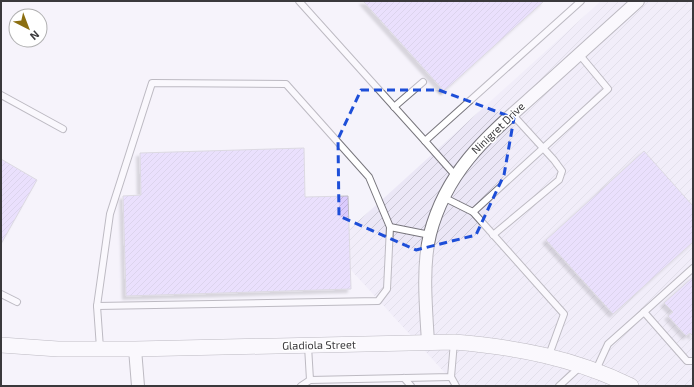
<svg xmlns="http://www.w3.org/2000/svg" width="694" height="387" font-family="'Exo 2',sans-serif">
<defs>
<pattern id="industrial-furrows" width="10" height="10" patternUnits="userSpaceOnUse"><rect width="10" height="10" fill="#ebe7f6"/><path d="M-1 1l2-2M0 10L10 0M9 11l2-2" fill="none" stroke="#cac7d4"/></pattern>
<pattern id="building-hatch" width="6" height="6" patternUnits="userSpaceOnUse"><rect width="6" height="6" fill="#dbcbfe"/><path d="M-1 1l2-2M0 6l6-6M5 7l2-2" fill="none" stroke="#bdafdb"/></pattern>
<filter id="shadow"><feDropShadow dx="-3.5" dy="3.5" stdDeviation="1" flood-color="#0004"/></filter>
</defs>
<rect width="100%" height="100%" fill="#f5f3fb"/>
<!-- industrial -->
<path fill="url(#industrial-furrows)" d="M601,1H693V386H457L330,247Z"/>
<!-- building -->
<g fill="url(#building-hatch)" stroke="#bdbbc3" filter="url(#shadow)">
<path d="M363,1H544L444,91Z"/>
<path d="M304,148L305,197L348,196L351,289L126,296L123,196L141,195L140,153Z"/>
<path d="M644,151L693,206V242L613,314L546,240Z"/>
<path d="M1,159L37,180L1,244Z"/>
<path d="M693,277V336L690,333L686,336L668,316L673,312L664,303Z"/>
</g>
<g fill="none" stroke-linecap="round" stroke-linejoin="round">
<defs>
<g id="service">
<path d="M299,1L425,141"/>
<path d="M1,95L63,129"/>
<path d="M394,107L423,82"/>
<path d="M455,175L425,141L581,1"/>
<path d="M443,197L473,212L564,314L549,355"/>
<path d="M473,212L608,89L579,54"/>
<path d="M493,235L559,180L562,171L554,160L512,114"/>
<path d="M1,294L17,302"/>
<path d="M97,306L378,301L387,289L390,227L430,235"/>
<path d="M644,312L693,268"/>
<path d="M308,346L310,380L451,377L454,342"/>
<path d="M100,348L97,306L110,214L152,83L286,84L369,177L390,227"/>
<path d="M596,370L608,344L644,312L687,361H693"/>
<path d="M451,377L456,386"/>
<path d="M404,378L411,386"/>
<path d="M301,386L310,380"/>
<path d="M559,386L581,366"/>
</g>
<g id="minor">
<path d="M428,342C426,309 422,266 430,234C448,165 494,131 544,86C575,58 607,29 638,1"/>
<path d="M135,349L138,386"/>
</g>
<path id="tertiary" d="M1,345L58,349H135L454,342C516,347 574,358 631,386"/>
</defs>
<!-- service casing -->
<use href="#service" stroke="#78767d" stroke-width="8"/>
<!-- minor casing -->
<use href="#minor" stroke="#78767d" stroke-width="14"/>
<!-- tertiary casing -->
<use href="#tertiary" stroke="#78767d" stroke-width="16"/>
<!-- service -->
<use href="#service" stroke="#fff" stroke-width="6"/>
<!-- minor -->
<use href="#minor" stroke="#fff" stroke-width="12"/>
<!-- tertiary -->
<use href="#tertiary" stroke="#fff" stroke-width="15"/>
</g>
<!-- marked area -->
<path d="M0 0H694V387H0ZM361,90H439L514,118L504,175L476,235L416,250L339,216L338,139Z" fill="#f5f3fb" fill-opacity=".55" fill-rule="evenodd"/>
<path fill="none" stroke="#1d4ed8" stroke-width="3" stroke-dasharray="8 5" stroke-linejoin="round" d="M361,90H439L514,118L504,175L476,235L416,250L339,216L338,139Z"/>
<g text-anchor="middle" stroke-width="3" stroke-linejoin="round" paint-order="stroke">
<!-- street labels -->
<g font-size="11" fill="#3a393c" stroke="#fff">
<text transform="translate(498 128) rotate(-44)" y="4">Ninigret Drive</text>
<text transform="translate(319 345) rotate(-1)" y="4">Gladiola Street</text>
</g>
</g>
<!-- border -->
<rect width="694" height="387" fill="none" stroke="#3a393c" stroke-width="4"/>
<!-- north arrow -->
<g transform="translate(28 28) rotate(138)"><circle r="19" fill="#ffffff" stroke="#b0b0b1"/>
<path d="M0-3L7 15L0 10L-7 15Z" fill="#8b6e10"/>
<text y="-6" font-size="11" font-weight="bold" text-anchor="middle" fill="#3a393c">N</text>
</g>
</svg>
